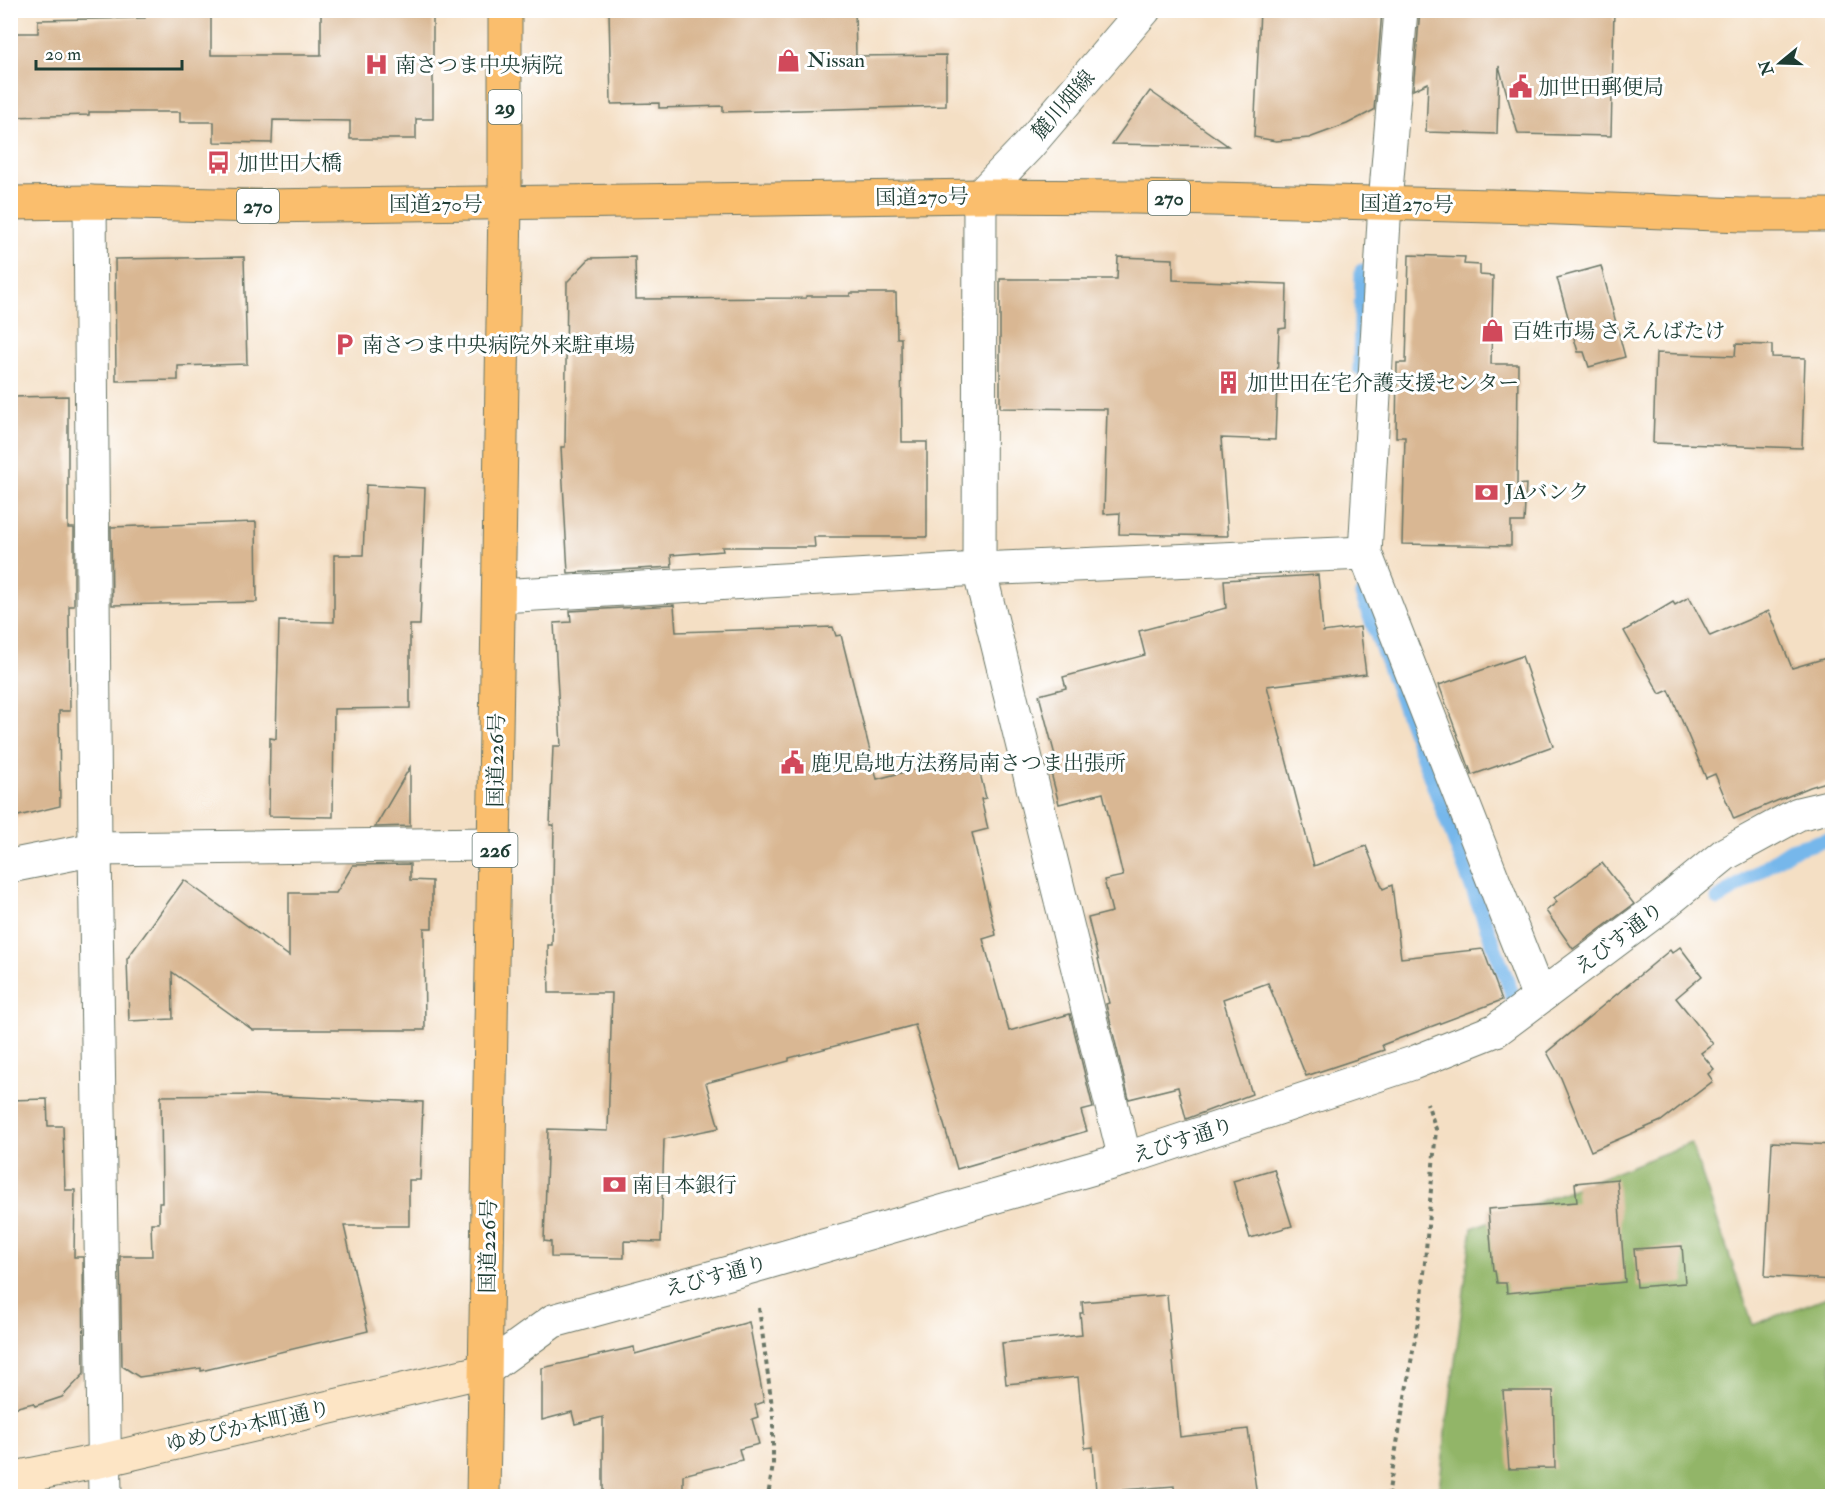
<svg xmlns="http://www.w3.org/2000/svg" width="1843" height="1507" font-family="'IM FELL Double Pica','Noto Serif JP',serif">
<rect width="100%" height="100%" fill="#fff"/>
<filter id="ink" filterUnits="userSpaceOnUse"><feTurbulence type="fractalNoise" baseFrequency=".0167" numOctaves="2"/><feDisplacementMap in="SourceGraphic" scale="12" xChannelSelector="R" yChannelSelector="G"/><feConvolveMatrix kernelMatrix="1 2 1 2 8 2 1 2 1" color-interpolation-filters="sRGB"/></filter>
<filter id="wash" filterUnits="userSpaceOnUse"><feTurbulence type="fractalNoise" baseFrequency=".008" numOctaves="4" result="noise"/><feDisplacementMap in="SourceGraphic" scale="24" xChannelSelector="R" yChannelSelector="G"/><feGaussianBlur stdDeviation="1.35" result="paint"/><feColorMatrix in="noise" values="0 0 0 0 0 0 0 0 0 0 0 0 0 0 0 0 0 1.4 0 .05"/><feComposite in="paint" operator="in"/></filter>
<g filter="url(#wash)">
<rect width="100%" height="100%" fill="#f4dfc4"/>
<!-- forest -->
<path fill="#92b568" stroke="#58794e" stroke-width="1.5" d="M1691,1143L1753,1325L1832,1295V1496H1438L1472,1228Z"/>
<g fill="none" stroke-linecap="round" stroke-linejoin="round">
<!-- stream -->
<g stroke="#76b7eb" stroke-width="15">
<path d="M1360,368L1362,271"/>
<path d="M1362,595L1514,999"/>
<path d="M1718,899L1791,850L1832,838"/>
</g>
</g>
<g id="blocks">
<!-- building -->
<g fill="#d9b793">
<path d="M145,10H211V55H321V10H433V119H416V139H350V121L273,120L272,143L214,142V122H180V112H89V115L10,117V33H38V20L145,18Z"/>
<path d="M609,10H855L856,56L946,55V106L723,112V106L659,108V103L611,104Z"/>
<path d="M1260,10H1382L1374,110L1347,124L1309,138L1276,141L1254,137Z"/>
<path d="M1420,10H1614L1611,136L1518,134L1499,66L1497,134L1426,132L1428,83L1413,90Z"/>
<path d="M1150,91L1228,146L1112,144Z"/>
<path d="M1409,255L1465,257L1464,264L1480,265V275L1493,276L1491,364H1518L1517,485L1526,484L1524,522H1511V546L1402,544L1405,437H1396L1397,363H1406Z"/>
<path d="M244,257L247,364L178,366V380L116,381L115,259Z"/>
<path d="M635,257L636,299L806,298V296H850V293H896L897,338H901L902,442H927V537H814L815,547H722L723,551L671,555L672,567L568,573L561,447H565L567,282L590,258Z"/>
<path d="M1118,257L1173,259V280L1287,284L1286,328L1279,329L1275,440L1221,438L1228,536L1119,534L1120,513L1104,514L1107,409L1000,408V279H1117Z"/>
<path d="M1601,266L1625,357L1589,367L1584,352H1578L1557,278Z"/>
<path d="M1736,344L1772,345V357L1805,358L1802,448L1653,443L1656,353L1735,356Z"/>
<path d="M68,396V528H74V606H69L70,711H59L60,806L10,818V397Z"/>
<path d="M366,485L425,488L420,625H410V708L334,709L333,817L269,816L270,738L276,739L279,621L334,622V555H363Z"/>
<path d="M256,522L257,602L112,605L111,527Z"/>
<path d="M1318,575L1323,632L1360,627L1366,674L1267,686L1314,866L1366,846L1383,889L1392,885L1401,958L1483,949L1502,1000L1382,1045L1384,1050L1306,1076L1268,983L1223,999L1252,1094L1186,1119L1178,1087L1129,1099L1106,1004L1109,1003L1088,918L1112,912L1104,880L1123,876L1103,793L1059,804L1049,765L1057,763L1039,695L1066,688L1063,677L1145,655L1139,631L1226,608L1224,580Z"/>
<path d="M1689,597L1710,636L1769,611L1792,668L1833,656V780L1810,787L1734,819L1715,774L1706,778L1669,690L1660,694L1624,631L1673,602L1675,605Z"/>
<path d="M674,605L676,632L833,627L836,636L841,635L877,779L962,757L963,760L976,757L986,798L981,799L988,829L972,833L996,935L983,939L1009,1031L1070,1014L1093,1108L1081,1111L1087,1131L957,1169L915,1025L789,1058V1061L706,1083L719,1128L664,1139L661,1242L624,1241V1258L551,1257V1242L544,1241L548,1129L608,1131L612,993H549L548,945H552L554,825H550L553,746H561L554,623L571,622L570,611Z"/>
<path d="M1522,656L1553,746L1472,775L1439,685Z"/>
<path d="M410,767V826L375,827Z"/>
<path d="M1602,863L1634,904L1573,949L1546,911L1557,902L1554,898Z"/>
<path d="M410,864V880L432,881V928H424L425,1030H253L172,972L173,1019L129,1021L127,959L184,880L289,956V893H336L353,865Z"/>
<path d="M1680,947L1702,976L1676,998L1713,1044L1701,1053L1714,1069L1708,1074L1713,1081L1661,1121L1591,1151L1561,1078L1547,1052L1670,950L1672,953Z"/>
<path d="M257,1095L423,1102L420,1180H409V1226H344L368,1331L201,1371V1368L139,1377L122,1366L120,1256H152L151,1223H159V1203H162L161,1096Z"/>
<path d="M47,1099L48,1126H63L65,1190H75L74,1257H83L84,1374L62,1397L35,1406L33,1403L10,1409V1100Z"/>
<path d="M1772,1142L1833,1145V1280L1765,1276Z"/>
<path d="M1274,1169L1292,1226L1250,1238L1233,1181Z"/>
<path d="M1617,1179L1625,1282L1507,1293L1506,1283H1497L1495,1271H1493L1488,1209L1577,1202L1575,1183Z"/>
<path d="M1682,1246L1685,1283L1637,1287L1634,1249Z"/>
<path d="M1167,1295L1180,1437L1248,1429L1257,1497H1175L1174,1486L1096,1492L1093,1447L1085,1448L1078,1377L1006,1384L1002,1343L1082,1335L1080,1313H1083L1082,1302Z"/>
<path d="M749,1322L764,1402L755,1405L758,1417L752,1419L759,1444L739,1449L742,1460L683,1475V1497H603V1417L575,1424L572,1412L542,1420V1368L634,1347L635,1354Z"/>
<path d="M1503,1391H1553L1555,1468L1509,1469Z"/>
</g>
</g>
</g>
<g filter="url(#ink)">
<use href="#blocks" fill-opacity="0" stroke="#6a7666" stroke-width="1.5"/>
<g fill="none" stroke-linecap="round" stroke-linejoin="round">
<defs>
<g id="street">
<path d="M1401,10L1385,203L1365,553L1539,997"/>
<path d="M90,202L95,849L105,1496"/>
<path d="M499,596L979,569L1365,553"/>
<path d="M10,866L95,849L495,844"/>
<path d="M1125,1159L979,569L980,196L1028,146L1144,10"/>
<path d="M484,1371L553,1321L754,1266L1125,1159L1413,1063L1496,1030L1659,908L1725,854L1798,814L1832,806"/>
</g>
<path id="secondary" d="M10,1479L104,1460L484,1371"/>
<path id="primary" d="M505,204V10"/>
<g id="highway">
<path d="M10,203L90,202L261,206L980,196L1135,197L1532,207L1742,215H1832"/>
<path d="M483,1496L505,204"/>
</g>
</defs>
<!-- street casing -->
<use href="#street" stroke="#6a7666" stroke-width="35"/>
<!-- secondary casing -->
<use href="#secondary" stroke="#6a7666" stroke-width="35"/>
<!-- primary casing -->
<use href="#primary" stroke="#6a7666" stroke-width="35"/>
<!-- highway casing -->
<use href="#highway" stroke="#6a7666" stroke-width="35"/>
<!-- path -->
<g stroke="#6a7666" stroke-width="4" stroke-dasharray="4.5 4.5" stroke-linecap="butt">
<path d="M759,1308L773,1414V1465L768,1496"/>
<path d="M1388,1496L1422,1298L1436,1129L1427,1103"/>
</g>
<!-- street -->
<use href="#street" stroke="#fff" stroke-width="33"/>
<!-- secondary -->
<use href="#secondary" stroke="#fde5c5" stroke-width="33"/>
<!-- primary -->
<use href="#primary" stroke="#fabe6d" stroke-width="33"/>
<!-- highway -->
<use href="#highway" stroke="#fabe6d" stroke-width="33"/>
</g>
</g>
<!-- icons -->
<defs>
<symbol id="shop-bare" viewBox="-9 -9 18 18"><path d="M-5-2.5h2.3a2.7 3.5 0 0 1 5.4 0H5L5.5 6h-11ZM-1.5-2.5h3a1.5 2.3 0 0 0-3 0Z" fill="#d1495b" stroke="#fff" stroke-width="2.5" paint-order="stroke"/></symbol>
<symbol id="hospital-bare" viewBox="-9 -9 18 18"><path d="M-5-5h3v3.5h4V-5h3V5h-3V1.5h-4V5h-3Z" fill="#d1495b" stroke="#fff" stroke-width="2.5" paint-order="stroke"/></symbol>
<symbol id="civic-bare" viewBox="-9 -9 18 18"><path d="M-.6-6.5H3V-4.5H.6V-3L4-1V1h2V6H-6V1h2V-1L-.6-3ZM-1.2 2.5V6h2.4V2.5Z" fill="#d1495b" stroke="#fff" stroke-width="2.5" paint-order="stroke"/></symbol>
<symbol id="bus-bare" viewBox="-9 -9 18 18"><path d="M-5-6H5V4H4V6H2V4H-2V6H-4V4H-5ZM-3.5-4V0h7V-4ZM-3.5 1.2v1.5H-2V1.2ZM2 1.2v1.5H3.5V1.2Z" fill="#d1495b" stroke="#fff" stroke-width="2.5" paint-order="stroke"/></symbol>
<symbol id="parking-bare" viewBox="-9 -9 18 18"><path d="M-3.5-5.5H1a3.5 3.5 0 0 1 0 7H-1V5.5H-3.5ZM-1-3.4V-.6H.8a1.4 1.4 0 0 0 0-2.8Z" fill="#d1495b" stroke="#fff" stroke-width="2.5" paint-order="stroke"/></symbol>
<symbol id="building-bare" viewBox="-9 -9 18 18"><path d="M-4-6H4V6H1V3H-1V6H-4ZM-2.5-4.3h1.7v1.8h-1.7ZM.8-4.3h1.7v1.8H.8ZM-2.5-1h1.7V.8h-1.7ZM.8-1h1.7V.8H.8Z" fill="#d1495b" stroke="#fff" stroke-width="2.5" paint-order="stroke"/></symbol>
<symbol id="bank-bare" viewBox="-9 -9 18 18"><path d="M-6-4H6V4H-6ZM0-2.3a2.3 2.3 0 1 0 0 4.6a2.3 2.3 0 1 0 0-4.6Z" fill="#d1495b" stroke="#fff" stroke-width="2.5" paint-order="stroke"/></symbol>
</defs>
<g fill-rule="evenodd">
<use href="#shop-bare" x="772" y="44" width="33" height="33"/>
<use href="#hospital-bare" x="360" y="48" width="33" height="33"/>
<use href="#civic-bare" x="1504" y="70" width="33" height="33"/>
<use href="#bus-bare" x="202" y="146" width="33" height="33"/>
<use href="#shop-bare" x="1476" y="314" width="33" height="33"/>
<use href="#parking-bare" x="328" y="328" width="33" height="33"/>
<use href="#building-bare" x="1212" y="366" width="33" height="33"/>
<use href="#bank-bare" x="1470" y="476" width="33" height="33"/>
<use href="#civic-bare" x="776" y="746" width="33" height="33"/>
<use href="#bank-bare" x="598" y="1168" width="33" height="33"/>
</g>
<g text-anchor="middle" stroke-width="6" stroke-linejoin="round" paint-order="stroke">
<!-- shield labels -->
<g fill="#fff" stroke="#627771" stroke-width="1.5">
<rect x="488.5" y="90" width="33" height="34" rx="4.5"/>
<rect x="1148" y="181" width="42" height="34" rx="4.5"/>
<rect x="237" y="189" width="42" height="34" rx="4.5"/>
<rect x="472.5" y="833" width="45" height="34" rx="4.5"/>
</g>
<g font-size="20" font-weight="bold" fill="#1f3d34">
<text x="505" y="114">29</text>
<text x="1169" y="205">270</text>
<text x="258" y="213">270</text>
<text x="495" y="857">226</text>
</g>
<!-- poi labels -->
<g font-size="21" fill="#1f3d34" stroke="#fff" text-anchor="start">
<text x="807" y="67">Nissan</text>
<text x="395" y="72">南さつま中央病院</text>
<text x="1538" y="94">加世田郵便局</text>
<text x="237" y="170">加世田大橋</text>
<text x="1511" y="338">百姓市場 さえんばたけ</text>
<text x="362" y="352">南さつま中央病院外来駐車場</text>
<text x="1247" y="390">加世田在宅介護支援センター</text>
<text x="1505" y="499">JAバンク</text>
<text x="811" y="770">鹿児島地方法務局南さつま出張所</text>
<text x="632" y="1192">南日本銀行</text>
</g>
<!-- street labels -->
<g font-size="21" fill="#1f3d34" stroke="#fff">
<text transform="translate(1063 105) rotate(-49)" y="7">麓川畑線</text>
<text transform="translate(922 197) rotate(-1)" y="7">国道270号</text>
<text x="436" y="211">国道270号</text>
<text transform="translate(1407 204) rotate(1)" y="7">国道270号</text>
<text transform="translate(496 760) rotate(-89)" y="7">国道226号</text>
<text transform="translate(1619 938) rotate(-37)" y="7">えびす通り</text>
<text transform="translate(1183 1140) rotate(-18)" y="7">えびす通り</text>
<text transform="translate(488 1246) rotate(-89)" y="7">国道226号</text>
<text transform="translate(716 1276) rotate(-15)" y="7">えびす通り</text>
<text transform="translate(248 1426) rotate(-13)" y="7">ゆめぴか本町通り</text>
</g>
</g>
<!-- margin -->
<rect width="1843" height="1507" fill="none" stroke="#fff" stroke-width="36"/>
<!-- north arrow -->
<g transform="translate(1780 63) rotate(251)" stroke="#ffffff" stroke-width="4.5" paint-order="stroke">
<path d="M0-4.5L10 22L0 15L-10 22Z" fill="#1f3d34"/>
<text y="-9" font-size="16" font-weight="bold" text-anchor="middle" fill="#1f3d34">N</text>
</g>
<!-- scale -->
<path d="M36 60v9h146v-9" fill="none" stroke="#1f3d34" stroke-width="3"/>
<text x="45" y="60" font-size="18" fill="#1f3d34" stroke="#ffffff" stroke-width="4.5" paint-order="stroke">20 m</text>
</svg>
